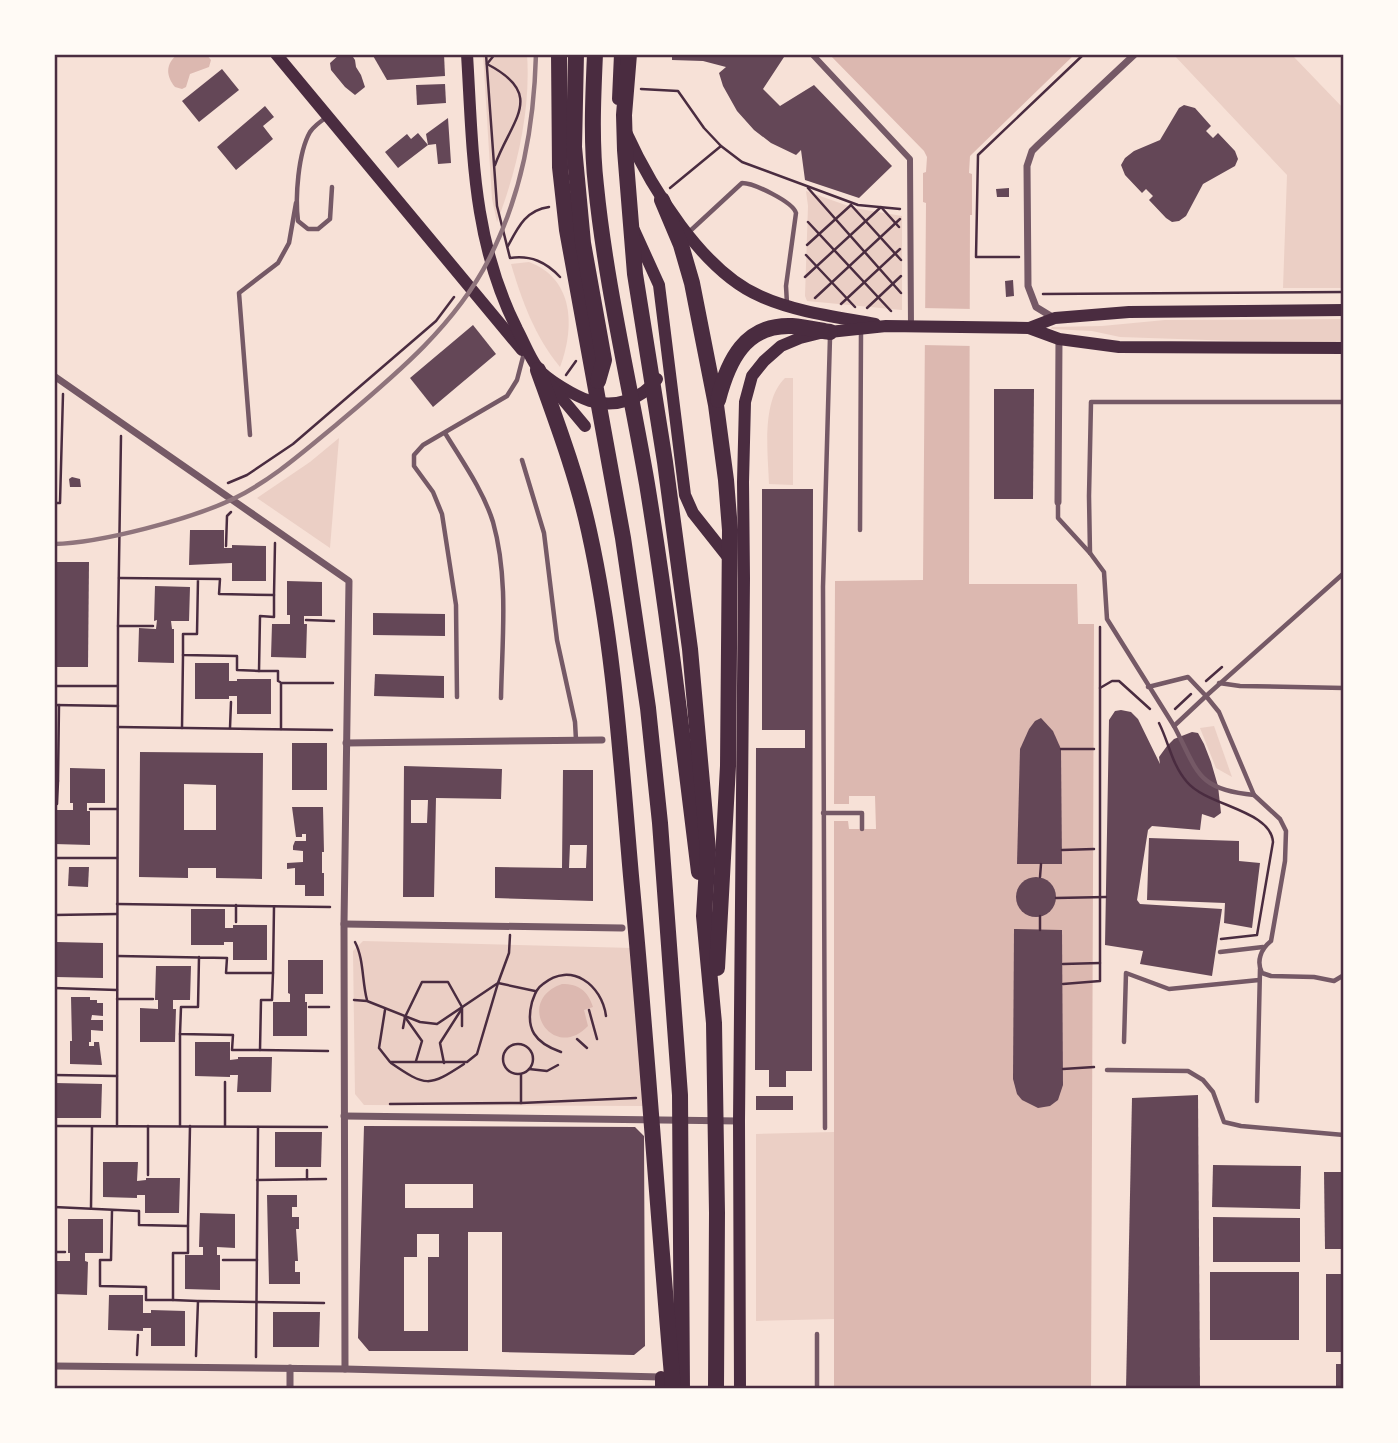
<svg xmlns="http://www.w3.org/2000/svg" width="1398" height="1443" font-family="Overpass,sans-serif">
<rect width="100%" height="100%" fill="#f7e1d7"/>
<!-- green -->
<g fill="#ebcfc5">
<path d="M483,54H527C531,110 517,170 497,222L492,199Z"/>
<path d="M1173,54H1297L1294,57L1344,109V288H1283L1287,175Z"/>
<path d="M806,191L854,208L902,216V310L807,301L805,296L808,206Z"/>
<path d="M529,262C574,279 575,327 560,367C535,337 522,301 511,264Z"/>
<path d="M1344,319V342L1296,343L1120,337L1092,331L1051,329L1052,327L1102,326L1165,320Z"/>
<path d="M785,378H793V485L769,484C768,453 761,401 785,378Z"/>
<path d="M339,438L330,548L257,498L310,462Z"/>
<path d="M1214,726L1232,777L1216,768L1200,728Z"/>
<path d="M363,941L633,948L647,1106L364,1105L355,1094L353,951Z"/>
<path d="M834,1132V1319L756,1321V1134Z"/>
</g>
<!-- water -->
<g fill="#dcb8b0">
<path d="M178,54H206L211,60L209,67L190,74L186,87L182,89L175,87C166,76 165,64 178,54Z"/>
<path d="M829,54H1075L970,156L969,173L972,174V215H970L969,584H1077L1078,624H1094L1091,1389H834V821H848L849,829H876L875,796H849V804H834L835,581L923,580L926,203L923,202V173L926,172L927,157L924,151Z"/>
<path d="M562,984C579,984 588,991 593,1007L584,1010L588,1026C553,1063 513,1001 562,984Z"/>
</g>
<!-- pier -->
<path fill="#f7e1d7" d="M922,308L973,309V346L922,345Z"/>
<!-- building -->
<g fill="#644757" fill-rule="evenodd">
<path d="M340,54H351L355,60L356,67L361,75L365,87L355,95L345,87L331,70L330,63Z"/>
<path d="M372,54H444L445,76L387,80Z"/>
<path d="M672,54H786L763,89L780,106L814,85L892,166L859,198L805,180L801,150L796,155L771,143L754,130L737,111L723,86L719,73L726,67L703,61L672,60Z"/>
<path d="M222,69L239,90L199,122L182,101Z"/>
<path d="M445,84L446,103L417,105L416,85Z"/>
<path d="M1184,105L1195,108L1211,126L1206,131L1213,138L1218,133L1235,151L1238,159L1235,166L1203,184L1186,216L1179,221L1172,222L1166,218L1149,200L1153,196L1146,189L1142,193L1125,175L1121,165L1125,158L1134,151L1160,140L1179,108Z"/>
<path d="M265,106L274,117L263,126L273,139L236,170L217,147Z"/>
<path d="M448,118L451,163L438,164L436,144L428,145L426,134Z"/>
<path d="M418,133L428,145L398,168L385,152L407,134L411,139Z"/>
<path d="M1009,188V197H997L996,189Z"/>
<path d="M1013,280L1014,296L1006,297L1005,281Z"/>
<path d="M473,325L496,354L433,407L410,378Z"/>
<path d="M994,389H1034L1033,499H994Z"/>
<path d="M72,477L80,479L81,487H70L69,479Z"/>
<path d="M762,489H813L812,1071H786V1087H769V1070H755L756,748H805V730H762Z"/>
<path d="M190,530H224V548H232V545L266,546V581H232V563L189,565Z"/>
<path d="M54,562H89L88,667H54Z"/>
<path d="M287,581L322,582V616H304V624H307L306,658L271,657L272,624H290V615H287Z"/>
<path d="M155,586L190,587L189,621H171L172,629H174V663L138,662L139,628L156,629L157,620L154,621Z"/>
<path d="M373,613L445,614V636L373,635Z"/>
<path d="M195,663H229V681H237V679H271V714H237V696H229V699H195Z"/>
<path d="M375,674L444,676V698L374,696Z"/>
<path d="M1121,710L1131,712L1138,719L1160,764L1159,757L1167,746L1174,739L1192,732L1198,733L1204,744L1211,762L1218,786L1221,813L1214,818L1202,814L1200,830L1152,826L1148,830L1137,900L1140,904L1222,909L1212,976L1140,964L1143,951L1105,945L1109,720L1115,711Z"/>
<path d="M1041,718L1053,731L1061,749L1062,864H1017L1020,749L1029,729L1035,721Z"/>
<rect x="292" y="743" width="35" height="47"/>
<path d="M140,752L263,753L262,879L216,878V868H188V878L139,877ZM184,784L216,785V830H184Z"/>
<path d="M404,766L502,769L501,799L436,798L434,897H403ZM411,800H428L427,823H411Z"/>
<path d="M70,768L105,769V803H87V811H90V845L54,844L55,810H73V803H70Z"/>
<path d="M563,770H593V901L495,898V867L562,868ZM570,845H587L586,868H569Z"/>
<path d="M292,807H323L324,852H322V873H324V896H305V885H295V868L287,869V863L303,862V851L293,850V846L295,841H306V834H302V837H296Z"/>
<path d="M1149,838L1239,841V861L1260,863L1252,928L1224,923L1225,903L1147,900Z"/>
<path d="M69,867H89L88,887L68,886Z"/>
<circle cx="1036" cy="897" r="20"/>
<path d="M191,909H225V928H233V925H267V960H233V942H224V945H191Z"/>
<path d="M1014,929L1062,930L1063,1085L1058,1100L1050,1106L1038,1108L1022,1100L1017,1094L1013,1079Z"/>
<path d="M56,942L103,943V978L56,977Z"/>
<path d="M288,960H323V994H305V1002H307V1036H273V1002H290V994L288,993Z"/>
<path d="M156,966H191L190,1000H173V1009H176L175,1042H140V1008L158,1009V1000H155Z"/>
<path d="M71,997H90V1000H97V1003H103V1016L92,1015L91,1020H103V1031L91,1030V1042H89V1046H94V1042H99L102,1065L70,1064V1041H72Z"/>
<path d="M195,1042H230V1060L238,1059V1057H272L271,1092H237L238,1075H230V1077L195,1076Z"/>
<path d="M55,1083L102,1084L101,1118H54Z"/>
<path d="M1198,1095L1200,1389H1126L1132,1098Z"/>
<rect x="756" y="1096" width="37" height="14"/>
<path d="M364,1126L635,1127L644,1136L645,1346L634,1355L502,1352V1232H468V1351H369L358,1338ZM405,1184H473V1208H405ZM417,1234H439V1257H428V1331H404V1257H417Z"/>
<path d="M275,1132H322L321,1167H275Z"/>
<path d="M103,1162H138L137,1181L146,1180V1178H180L179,1213H145V1195H137V1198L103,1197Z"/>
<path d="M1213,1165L1301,1166L1300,1209L1212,1207Z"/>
<path d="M1324,1172H1344V1249H1325Z"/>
<path d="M267,1195H297V1207H292V1217H299V1229H296L298,1261H295V1272H300V1284H269Z"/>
<path d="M200,1213L235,1214V1248L217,1247V1255H220V1290L185,1289V1255H203V1247H199Z"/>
<path d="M1213,1217L1300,1218V1262H1213Z"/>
<path d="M68,1219H103V1253H85V1261L88,1262L87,1295L54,1294V1261H70V1253H68Z"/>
<rect x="1210" y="1272" width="89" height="68"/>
<rect x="1326" y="1274" width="18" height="78"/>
<path d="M109,1295H143V1313H151V1310L185,1311V1346H151V1328H143V1331L108,1330Z"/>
<path d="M273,1312H320L319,1347H273Z"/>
<rect x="1336" y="1364" width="8" height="25"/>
</g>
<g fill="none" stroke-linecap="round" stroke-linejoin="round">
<!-- path -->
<g stroke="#4a2c40" stroke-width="2.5">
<path d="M486,54L497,206L510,258C531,255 546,262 560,277"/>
<path d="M641,89L678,91L704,128L721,146L742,162L858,205L900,209"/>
<path d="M495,165C511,120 547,95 487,64L495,54"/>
<path d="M670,188L721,146"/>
<path d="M808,188L901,293"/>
<path d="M851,205L901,260"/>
<path d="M808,222L891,311"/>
<path d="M807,245L851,205"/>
<path d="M508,246C518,227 526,210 549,207"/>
<path d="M806,255L855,307"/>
<path d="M1019,257H976L978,155L1084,54"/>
<path d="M805,277L881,207L899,227"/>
<path d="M1043,294L1344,292"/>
<path d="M815,298L900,219"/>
<path d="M841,304L900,249"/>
<path d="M867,308L901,276"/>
<path d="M566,375L576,361"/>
<path d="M228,483L247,475L293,444L436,321L454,297"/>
<path d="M54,503H60L63,394"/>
<path d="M226,546L227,516L231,512"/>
<path d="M119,578L220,579L219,594L274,595V617L260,616L259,671L237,670V656L183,655V634H197L198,579"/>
<path d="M274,595L275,543"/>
<path d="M306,620L334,621"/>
<path d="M118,626H153"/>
<path d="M259,671H278V681L280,682"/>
<path d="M1206,681L1222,667"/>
<path d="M54,686H117"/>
<path d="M1100,688L1112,681H1119L1150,709"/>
<path d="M54,705L118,706"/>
<path d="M1175,709L1191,694"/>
<path d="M1159,723C1169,743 1172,765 1187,782C1207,806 1271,810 1273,842L1257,935L1221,939"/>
<path d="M118,727L332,730"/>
<path d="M182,728L183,655"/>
<path d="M230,728L231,702"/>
<path d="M281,729V683H333"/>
<path d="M1061,749H1094"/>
<path d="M54,781H58L57,804H54"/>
<path d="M58,781L59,705"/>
<path d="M90,809H117"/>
<path d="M1062,850L1094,849"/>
<path d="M54,858H117"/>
<path d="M1040,877L1041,864"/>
<path d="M1056,898L1106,897"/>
<path d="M117,904L330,907"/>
<path d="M236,905V922"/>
<path d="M54,915L117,914"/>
<path d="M1040,916V930"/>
<path d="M355,942C364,959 362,982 367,1000"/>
<path d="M118,956L227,958L226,973H273L272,1000H261L260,1050H232L233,1035L180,1034L181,1007H198L199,957"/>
<path d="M1063,964L1100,963"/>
<path d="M273,973L274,907"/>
<path d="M1063,984L1100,981V627"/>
<path d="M54,988L117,990"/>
<path d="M117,999H153"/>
<path d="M354,1000L367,1001L420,1022L437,1024L498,983L509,953L510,935"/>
<path d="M309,1007H329"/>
<path d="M385,1010L379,1048L390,1062H467L477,1054L498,983L535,991"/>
<path d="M589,1010L597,1039"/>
<path d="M405,1017L422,1041L416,1061"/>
<path d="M403,1028L405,1017L422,982H448L462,1007V1026"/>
<path d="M577,1039L587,1048"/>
<circle cx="518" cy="1059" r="15"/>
<path d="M260,1050L328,1051"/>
<path d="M561,1052C535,1043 525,1029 532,1002C535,994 536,989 543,984C571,961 602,985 606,1016"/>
<path d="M391,1063C426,1087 429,1087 464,1064"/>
<path d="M444,1063L440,1043L461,1010"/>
<path d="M529,1069L547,1071L558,1065"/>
<path d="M1063,1069L1094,1067"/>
<path d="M54,1075L117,1076"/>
<path d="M521,1103V1075"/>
<path d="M390,1104L521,1103L636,1098"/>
<path d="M54,1126L327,1127"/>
<path d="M117,1126L118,626L121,436"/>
<path d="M180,1126V1034"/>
<path d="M225,1126V1082"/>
<path d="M307,1170V1179"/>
<path d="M148,1175V1126"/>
<path d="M257,1180L326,1179"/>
<path d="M54,1207L139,1211V1225L188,1226V1253H173V1300H146V1287L100,1286V1260H111L112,1210"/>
<path d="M91,1208L92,1127"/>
<path d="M188,1226L190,1126"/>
<path d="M54,1252H65"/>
<path d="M223,1260H257"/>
<path d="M173,1300L197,1301"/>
<path d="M137,1355L138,1335"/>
<path d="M196,1356L198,1301L324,1303"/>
<path d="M256,1357L258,1127"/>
</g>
<!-- service -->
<g stroke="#755966" stroke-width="4.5">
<path d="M327,117C321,121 314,126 310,132C298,153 295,198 298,221L308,229H318L330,219L332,187"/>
<path d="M689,232L742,183C754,183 793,202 796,213L786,286L787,304"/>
<path d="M445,433C462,461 483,490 493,522C509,579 502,640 501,698"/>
<path d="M250,435L239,293L278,263L289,243L296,203"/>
<path d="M522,460L544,533L557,640L575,722L576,740"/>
<path d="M1058,502V518L1090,553L1104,572L1107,619L1174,726"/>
<path d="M860,530L861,331"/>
<path d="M1090,553L1089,496L1091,402H1344"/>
<path d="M1344,573L1206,696L1219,712L1254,795L1280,819L1286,831L1285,861L1271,941C1261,949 1256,961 1262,973L1271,976L1314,977L1334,981L1344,975"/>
<path d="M1219,683L1240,686L1344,688"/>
<path d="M1148,687L1188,677L1206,696L1174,726C1198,771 1196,790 1254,795"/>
<path d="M457,697L456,605L442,514L433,492L414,466V455L423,445L507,396L517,380L524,353"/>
<path d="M823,813H862V829"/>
<path d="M1220,952L1263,947"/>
<path d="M1124,1042L1126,973L1169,989L1259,980"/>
<path d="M1107,1070L1188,1071L1203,1080L1213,1092L1224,1122L1241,1126L1344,1135"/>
<path d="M1257,1101L1260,969"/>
<path d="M825,1128L823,587L830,337"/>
<path d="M817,1334V1389"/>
</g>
<!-- pedestrian -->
<path stroke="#755966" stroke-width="6" d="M812,54L910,159L911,327"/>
<!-- minor -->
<g stroke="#755966" stroke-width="7">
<path d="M1054,318L1036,307L1028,286L1027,166L1032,151L1038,145L1135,54"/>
<path d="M54,376L349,581L344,924L345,1369"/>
<path d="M1058,502L1059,339"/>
<path d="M346,743L602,740"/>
<path d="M344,924L622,928"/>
<path d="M344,1116L739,1121"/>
<path d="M54,1366L345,1369L661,1377"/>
<path d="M290,1389V1368"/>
</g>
<!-- secondary -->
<g stroke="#4a2c40" stroke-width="12">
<path d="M276,54L522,350"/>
<path d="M467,54C473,152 472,240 517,329C524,342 529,356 537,367C545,379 577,397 590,401C616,408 641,400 657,379"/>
<path d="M618,99L620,54"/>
<path d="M626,132C651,187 702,271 760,296C795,312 838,317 875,324"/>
<path d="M634,230L659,285L685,495L693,513L731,561"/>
<path d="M1029,328L1059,339L1119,347L1344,348"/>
<path d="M549,383L585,426"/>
<path d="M661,1389V1377"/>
<path d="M740,1389L739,1121L744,578L743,482L745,402L752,376L764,361L781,346L800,338L820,333L886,326L1029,328L1055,318L1129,312L1344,310"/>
</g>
<!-- motorway -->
<g stroke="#4a2c40" stroke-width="16">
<path d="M559,54L560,167L567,230L623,538L648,708L660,823L680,1095L682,1389"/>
<path d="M576,54L574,147L583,243L604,360L598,381"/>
<path d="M595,54C593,98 591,143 596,186C606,286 630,385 647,484C668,613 683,742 699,872"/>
<path d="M629,54L624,115L625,150L635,274L665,462L690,649L708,850L704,916L714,1023L717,1213L716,1389"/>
<path d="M662,200L681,245L692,283L716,405L726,480L730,530L728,766L717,968"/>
<path d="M538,370C557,423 577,476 589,531C614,644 621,761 631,876C647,1046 658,1217 673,1387"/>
<path d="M718,400C728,361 745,324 792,326C805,327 818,330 830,332"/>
</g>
<!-- rail -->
<path stroke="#8f747c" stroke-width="4.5" d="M54,544C101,543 191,519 233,499C272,480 303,452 336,425C394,376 454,327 489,259C522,194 534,126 536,54"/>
</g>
<!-- border -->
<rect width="1398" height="1443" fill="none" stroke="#fffaf5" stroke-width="112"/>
<rect x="56" y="56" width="1286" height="1331" fill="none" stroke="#4a2c40" stroke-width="2.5"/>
</svg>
